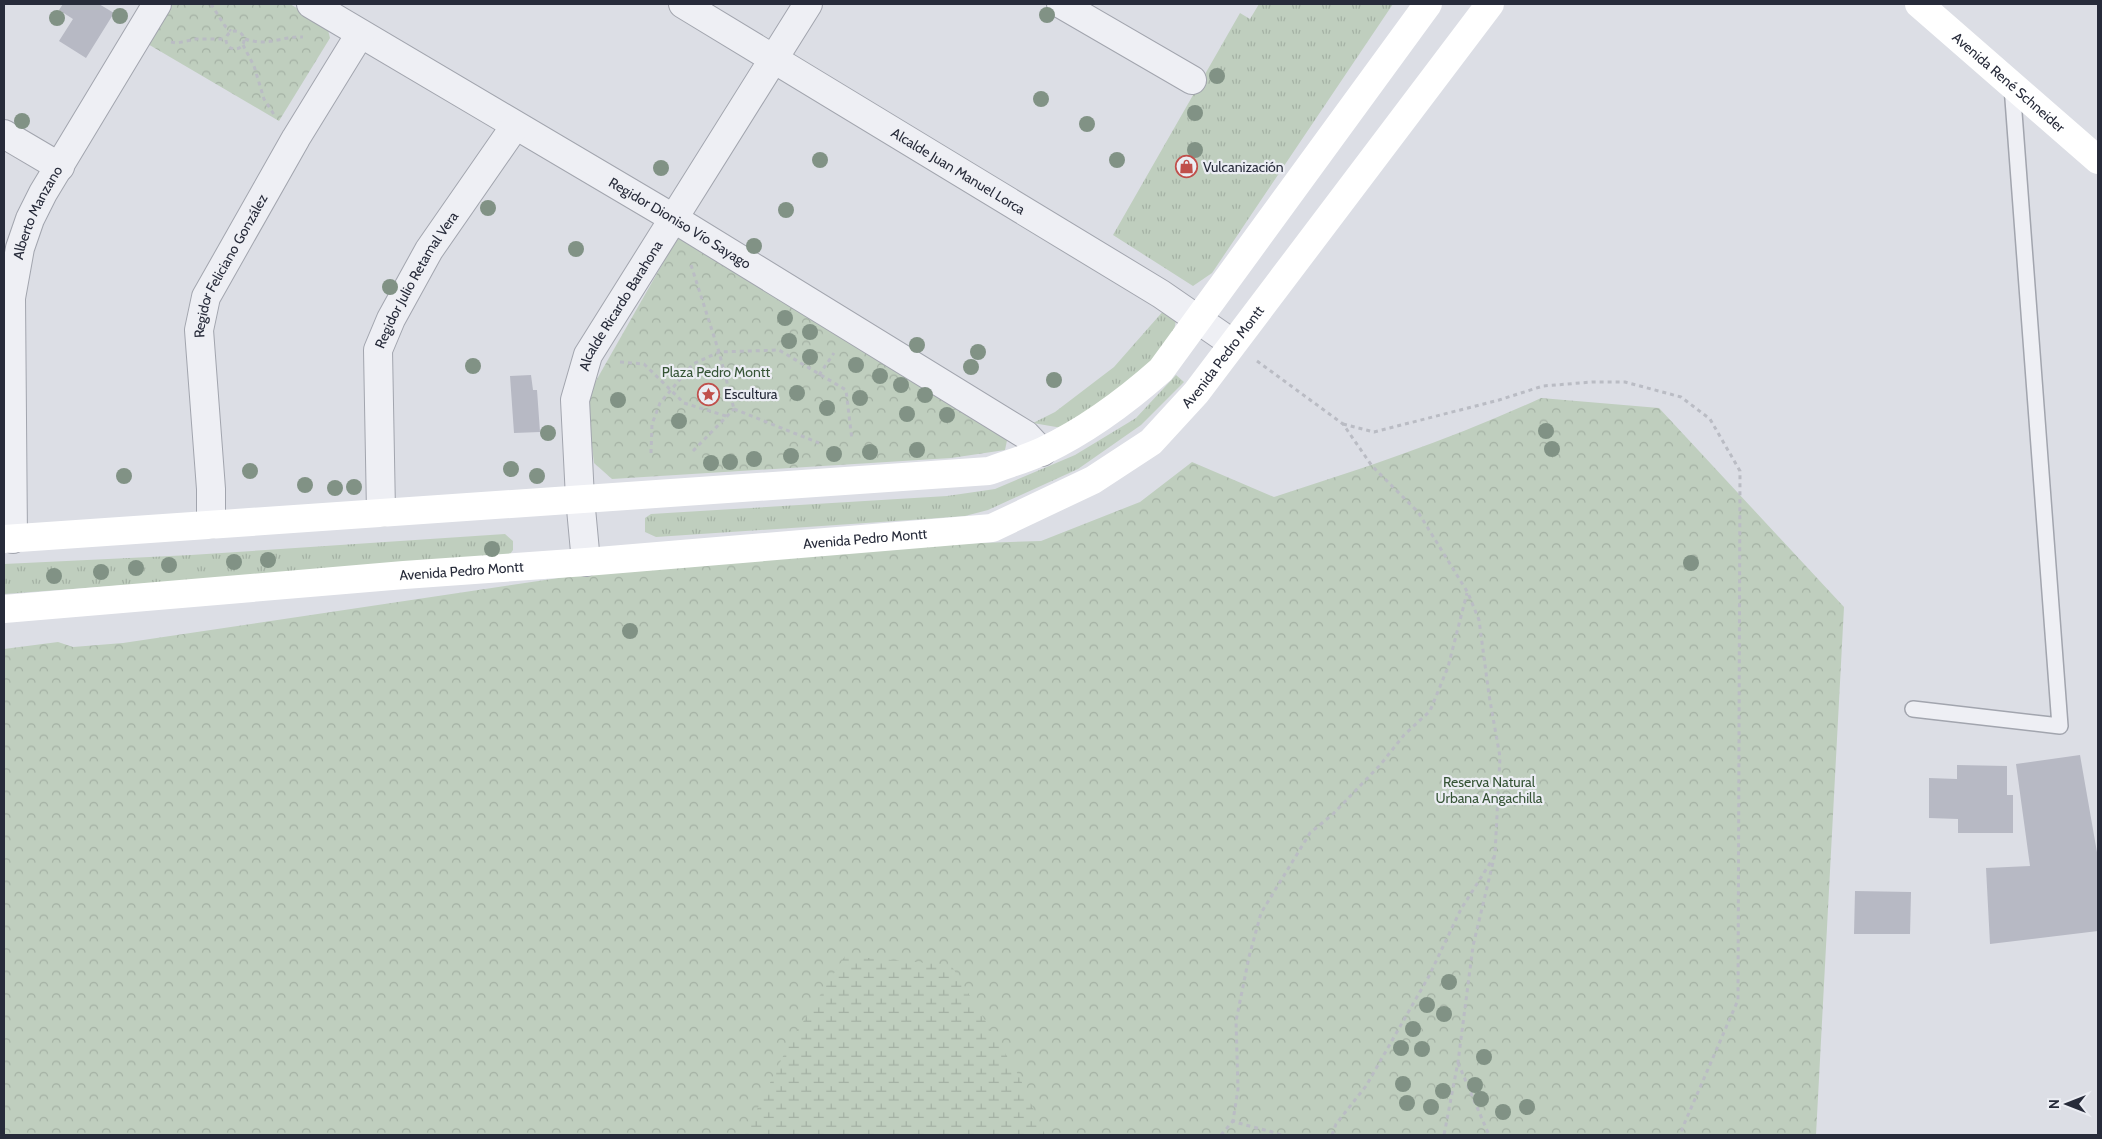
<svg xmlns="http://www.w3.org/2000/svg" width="2102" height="1139" font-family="Cabin,sans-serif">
<defs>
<pattern id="grass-tufts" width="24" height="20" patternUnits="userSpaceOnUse" patternTransform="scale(1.25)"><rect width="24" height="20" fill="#bfcebe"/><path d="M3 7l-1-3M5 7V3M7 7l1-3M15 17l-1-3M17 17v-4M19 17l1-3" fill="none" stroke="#a4b1a4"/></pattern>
<pattern id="forest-crowns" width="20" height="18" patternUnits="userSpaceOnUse" patternTransform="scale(1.25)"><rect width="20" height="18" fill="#bfcebe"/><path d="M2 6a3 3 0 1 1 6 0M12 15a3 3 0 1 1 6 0" fill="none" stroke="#a4b1a4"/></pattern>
<pattern id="wetland-marsh" width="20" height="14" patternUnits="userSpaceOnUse" patternTransform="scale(1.25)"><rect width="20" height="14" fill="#bfcebe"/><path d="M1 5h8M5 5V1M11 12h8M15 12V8" fill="none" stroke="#a4b1a4"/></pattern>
</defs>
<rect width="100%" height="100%" fill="#dcdee5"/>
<!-- grass -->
<g fill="url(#grass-tufts)">
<path d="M1259,4H1393L1212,273L1193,286L1113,235L1240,13L1250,19Z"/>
<path d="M1165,309L1176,320L1171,347L1121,389L1062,428L1033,423L1055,412L1114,367Z"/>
<path d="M1176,375L1184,382L1141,425L1078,469L988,510L965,516L925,519L656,537L645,532V518L651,514L947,496L995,489L1075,455L1136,418Z"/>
<path d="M505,534L513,541V550L508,557L4,594V564L191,555Z"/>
</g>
<!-- forest -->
<g fill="url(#forest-crowns)">
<path d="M163,4H290L327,26L330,38L279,121L141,40Z"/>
<path d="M680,233L1009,431L1005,450L951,458L612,479L594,463L587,405L593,386Z"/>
<path d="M1541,398L1659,408L1844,607L1816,1135H4V649L58,642L73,647L123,643L599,572L859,547L1041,541L1140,502L1192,462L1274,497C1365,468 1455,438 1541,398Z"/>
</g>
<!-- wetland -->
<path fill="url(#wetland-marsh)" d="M845,956L951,965L1019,1076L1045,1135H743L745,1134L789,1044Z"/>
<!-- building -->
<g fill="#b7b9c4">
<path d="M63,4H99L114,13L86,58L59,41L73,19L59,10Z"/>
<path d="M531,375L533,390H537L540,432L514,433L510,376Z"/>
<path d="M2080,755L2098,858V931L1990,944L1986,868L2030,866L2016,764Z"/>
<path d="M1957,765L2007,766V795H2013V833H1958V819L1929,818V778L1957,779Z"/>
<path d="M1855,891L1911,892L1910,934H1854Z"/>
</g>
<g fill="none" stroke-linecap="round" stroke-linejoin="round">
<defs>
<path id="lane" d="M1913,709L2060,726L2012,86"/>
<g id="street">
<path id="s1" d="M311,4L673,218L1026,435L1042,452"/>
<path id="s2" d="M683,4L1161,294L1232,343"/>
<path d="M1061,4L1192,80"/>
<path d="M4,134L60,167"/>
<path id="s3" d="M381,512L378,350L391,319L429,250L515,126"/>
<path id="s4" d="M211,524V489L199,330L206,297L296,138L360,34"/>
<path id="s5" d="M13,539L11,298L20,248L30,219L43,193L157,4"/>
<path id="s6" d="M586,562L580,498L575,400L588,355L808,4"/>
</g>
</defs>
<!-- lane casing -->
<use href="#lane" stroke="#a2a5ae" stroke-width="18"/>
<!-- street casing -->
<use href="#street" stroke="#a2a5ae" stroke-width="30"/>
<!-- path -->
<g stroke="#babcc4" stroke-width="3" stroke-dasharray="4 4" stroke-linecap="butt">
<path d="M211,4L225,26L231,31"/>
<circle cx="235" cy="40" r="9"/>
<path d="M245,39C270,47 280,36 303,37"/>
<path d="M171,42L177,43L196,39H226"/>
<path d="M243,45L254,66L264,99L275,116"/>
<path d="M691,265L719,352L734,409"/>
<path d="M1257,361L1343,424L1372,466L1418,512L1468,593L1479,620L1489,695L1500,757L1495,854L1473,946L1458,1062L1444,1135"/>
<path d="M620,362L644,364L684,403L726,416"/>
<path d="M819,375L834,353"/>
<path d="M734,409L819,443"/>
<path d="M1343,424L1374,432L1499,400L1543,386L1592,382H1625L1681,397L1710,419L1740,471L1738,1000L1682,1129V1135"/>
<path d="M693,451L734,409"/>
<path d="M651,453L652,424L660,403L693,364L719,352L779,350L846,390L852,440"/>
<path d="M1458,1063L1489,1135"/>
<path d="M1221,1135L1233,1121"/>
<path d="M1281,1135C1265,1129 1249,1127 1233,1121L1238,1089L1236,1021L1249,957L1261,913L1310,833L1333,814L1381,764L1404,735L1430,711L1448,667L1467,593"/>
<path d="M1332,1135L1336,1124L1366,1086L1429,976L1461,909L1494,857"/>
</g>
<!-- lane -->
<use href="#lane" stroke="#eeeff4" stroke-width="15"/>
<!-- street -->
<use href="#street" stroke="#eeeff4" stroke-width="28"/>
<!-- secondary -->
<g stroke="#fff" stroke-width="28">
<path id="s7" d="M1919,4L2098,160"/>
<path d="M4,539L989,471C1007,464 1026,459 1043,451C1087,430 1125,402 1161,370L1428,4"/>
<path id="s8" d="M4,609L404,575L586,562L992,528L1093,480L1151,442L1196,393L1490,4"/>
</g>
</g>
<!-- trees -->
<g fill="#819285">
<circle cx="1047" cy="15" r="8"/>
<circle cx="120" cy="16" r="8"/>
<circle cx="57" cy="18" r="8"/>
<circle cx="1217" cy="76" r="8"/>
<circle cx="1041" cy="99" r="8"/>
<circle cx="1195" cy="113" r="8"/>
<circle cx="22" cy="121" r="8"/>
<circle cx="1087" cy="124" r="8"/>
<circle cx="1195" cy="150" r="8"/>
<circle cx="820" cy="160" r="8"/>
<circle cx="1117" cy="160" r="8"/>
<circle cx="661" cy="168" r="8"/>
<circle cx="488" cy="208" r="8"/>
<circle cx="786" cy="210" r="8"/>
<circle cx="754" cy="246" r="8"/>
<circle cx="576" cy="249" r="8"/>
<circle cx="390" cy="287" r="8"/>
<circle cx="785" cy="318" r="8"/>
<circle cx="810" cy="332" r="8"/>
<circle cx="789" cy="341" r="8"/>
<circle cx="917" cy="345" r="8"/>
<circle cx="978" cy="352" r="8"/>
<circle cx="810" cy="357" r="8"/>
<circle cx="856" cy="365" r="8"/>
<circle cx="473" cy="366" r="8"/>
<circle cx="971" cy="367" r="8"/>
<circle cx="880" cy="376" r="8"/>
<circle cx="1054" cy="380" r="8"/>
<circle cx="901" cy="385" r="8"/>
<circle cx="797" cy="393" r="8"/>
<circle cx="925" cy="395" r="8"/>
<circle cx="860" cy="398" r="8"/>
<circle cx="618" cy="400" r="8"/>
<circle cx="827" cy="408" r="8"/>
<circle cx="907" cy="414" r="8"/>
<circle cx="947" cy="415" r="8"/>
<circle cx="679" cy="421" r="8"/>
<circle cx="1546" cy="431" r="8"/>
<circle cx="548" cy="433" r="8"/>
<circle cx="1552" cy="449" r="8"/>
<circle cx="917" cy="450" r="8"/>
<circle cx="870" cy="452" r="8"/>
<circle cx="834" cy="454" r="8"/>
<circle cx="791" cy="456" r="8"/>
<circle cx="754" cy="459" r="8"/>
<circle cx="730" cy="462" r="8"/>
<circle cx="711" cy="463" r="8"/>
<circle cx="511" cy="469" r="8"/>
<circle cx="250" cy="471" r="8"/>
<circle cx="124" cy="476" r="8"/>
<circle cx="537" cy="476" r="8"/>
<circle cx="305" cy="485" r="8"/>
<circle cx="354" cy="487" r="8"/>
<circle cx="335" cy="488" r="8"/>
<circle cx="492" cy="549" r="8"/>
<circle cx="268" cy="560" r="8"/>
<circle cx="234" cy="562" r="8"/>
<circle cx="1691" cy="563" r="8"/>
<circle cx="169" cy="565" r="8"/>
<circle cx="136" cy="568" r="8"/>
<circle cx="101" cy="572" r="8"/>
<circle cx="54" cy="576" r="8"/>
<circle cx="630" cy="631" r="8"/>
<circle cx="1449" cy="982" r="8"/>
<circle cx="1427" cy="1005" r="8"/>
<circle cx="1444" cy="1014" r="8"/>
<circle cx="1413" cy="1029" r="8"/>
<circle cx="1401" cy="1048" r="8"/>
<circle cx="1422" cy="1049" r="8"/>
<circle cx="1484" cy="1057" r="8"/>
<circle cx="1403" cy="1084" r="8"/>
<circle cx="1475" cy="1085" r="8"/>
<circle cx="1443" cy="1091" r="8"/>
<circle cx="1481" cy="1099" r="8"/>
<circle cx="1407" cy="1103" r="8"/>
<circle cx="1431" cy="1107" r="8"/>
<circle cx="1527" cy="1107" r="8"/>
<circle cx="1503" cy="1112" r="8"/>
</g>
<!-- icons -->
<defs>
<symbol id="shop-ring" viewBox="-11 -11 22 22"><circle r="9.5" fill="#ebedf3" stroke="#c04f4b" stroke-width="1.5"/><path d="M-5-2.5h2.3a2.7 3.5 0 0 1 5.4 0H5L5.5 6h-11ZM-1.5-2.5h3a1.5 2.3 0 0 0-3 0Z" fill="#c04f4b"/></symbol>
<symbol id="sight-ring" viewBox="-11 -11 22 22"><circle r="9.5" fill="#ebedf3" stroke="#c04f4b" stroke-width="1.5"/><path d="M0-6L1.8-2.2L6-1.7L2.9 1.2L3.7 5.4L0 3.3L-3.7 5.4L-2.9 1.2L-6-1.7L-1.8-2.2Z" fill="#c04f4b"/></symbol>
</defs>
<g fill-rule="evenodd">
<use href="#shop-ring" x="1174" y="154" width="25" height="25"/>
<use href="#sight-ring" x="696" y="382" width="25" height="25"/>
</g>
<g text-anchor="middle" stroke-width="4.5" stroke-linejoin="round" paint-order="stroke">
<!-- street labels -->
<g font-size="14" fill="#272b3a" stroke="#ebedf3">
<text dy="5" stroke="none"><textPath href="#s7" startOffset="119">Avenida René Schneider</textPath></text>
<text dy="5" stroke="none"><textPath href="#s2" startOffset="322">Alcalde Juan Manuel Lorca</textPath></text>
<text dy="5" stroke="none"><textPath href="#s5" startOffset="331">Alberto Manzano</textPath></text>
<text dy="5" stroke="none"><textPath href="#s1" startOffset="429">Regidor Dioniso Vío Sayago</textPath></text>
<text dy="5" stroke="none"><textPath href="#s4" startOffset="266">Regidor Feliciano González</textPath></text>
<text dy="5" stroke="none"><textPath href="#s3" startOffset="242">Regidor Julio Retamal Vera</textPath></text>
<text dy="5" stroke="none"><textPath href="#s6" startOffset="268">Alcalde Ricardo Barahona</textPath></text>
<text dy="5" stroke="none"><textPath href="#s8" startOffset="1284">Avenida Pedro Montt</textPath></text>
<text dy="5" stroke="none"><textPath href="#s8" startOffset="864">Avenida Pedro Montt</textPath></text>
<text dy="5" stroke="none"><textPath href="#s8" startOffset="459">Avenida Pedro Montt</textPath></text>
</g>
<!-- poi labels -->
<g font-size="14" fill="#272b3a" stroke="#ebedf3" text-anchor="start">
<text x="1203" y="172">Vulcanización</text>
<text x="724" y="399">Escultura</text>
</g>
<!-- park labels -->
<g font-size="14" fill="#365436" stroke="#ebedf3">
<text x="716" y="377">Plaza Pedro Montt</text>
<text x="1489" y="787">Reserva Natural<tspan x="1489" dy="16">Urbana Angachilla</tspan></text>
</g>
</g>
<!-- border -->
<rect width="2102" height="1139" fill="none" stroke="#272b3a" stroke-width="10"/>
<!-- north arrow -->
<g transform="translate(2067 1104) rotate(270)" stroke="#ebedf3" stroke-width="4" paint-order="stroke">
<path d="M0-4L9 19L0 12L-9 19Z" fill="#272b3a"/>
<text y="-8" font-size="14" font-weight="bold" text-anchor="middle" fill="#272b3a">N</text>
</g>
</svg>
